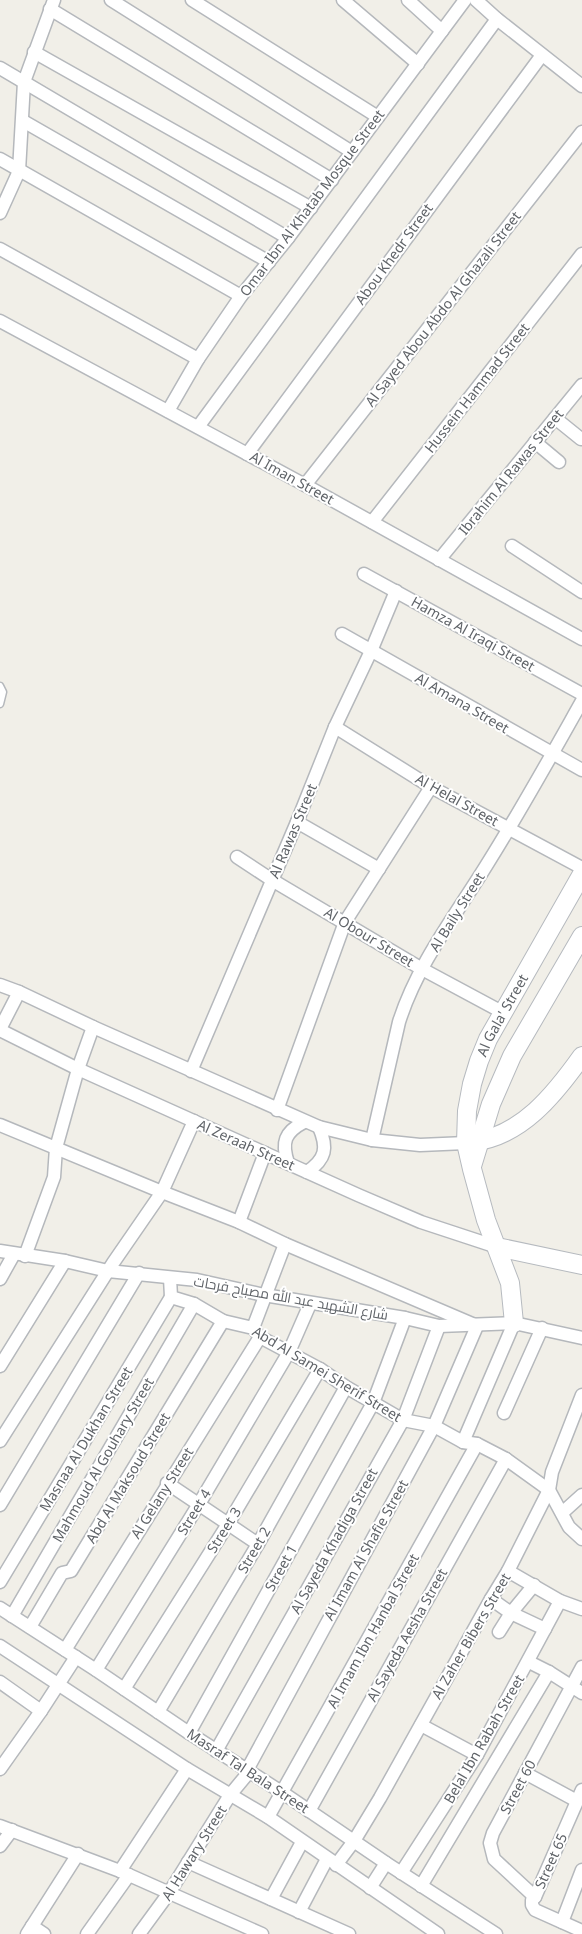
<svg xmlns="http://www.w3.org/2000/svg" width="582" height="1934" font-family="'Noto Sans',Cairo,sans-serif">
<rect width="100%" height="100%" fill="#f1efe8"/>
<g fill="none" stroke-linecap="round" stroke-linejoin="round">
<defs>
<path id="lane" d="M0,686L3,692L0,704"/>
<g id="street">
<path d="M111,0L352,152"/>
<path d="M192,0L378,117"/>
<path d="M343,0L418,64"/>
<path d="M408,0L442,31"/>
<path d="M476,0L497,19L582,86"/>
<path d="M50,9L332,180"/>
<path d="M34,52L311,208"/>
<path d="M0,68L288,238"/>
<path d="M23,121L269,262"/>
<path d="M0,159L241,296"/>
<path d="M0,213L19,171L24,82L54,0"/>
<path d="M0,249L198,359"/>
<path d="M0,321L305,485L582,639"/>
<path d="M168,411L198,359L241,296L288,238L465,0"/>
<path d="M555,418L581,439"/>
<path d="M198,427L497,19"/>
<path d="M535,442L559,462"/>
<path d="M247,454L542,55"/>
<path d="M305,485L582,132"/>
<path d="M372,522L582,254"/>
<path d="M512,546L582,592"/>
<path d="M439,560L582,385"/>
<path d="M364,574L582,694"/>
<path d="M342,634L582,770"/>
<path d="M335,727L431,787L582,868"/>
<path d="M297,822L379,869"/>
<path d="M237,857L272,880L422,969L504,1013"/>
<path d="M0,985L19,992L93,1027L319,1127L372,1140L420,1145L466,1143"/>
<path d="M0,1029L19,992"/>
<path d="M0,1030L78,1069L358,1195L421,1222L497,1247"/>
<path d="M191,1071L297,822L335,727L371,651L396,591"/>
<path d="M277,1110L345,922L431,787"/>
<path d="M0,1125L162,1192L239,1222L285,1244L477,1326L434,1426L247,1770"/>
<path d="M372,1140L399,1022C417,965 455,916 486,866C520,812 551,756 582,701"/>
<path d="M288,1163C281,1142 285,1132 304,1122"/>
<path d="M307,1172C326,1159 328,1148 319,1127"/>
<path d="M239,1222L265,1153"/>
<path d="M0,1251L65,1261L108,1271L197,1280L264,1295L405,1318L439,1326L514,1323L582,1338"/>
<path d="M25,1256L54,1177L56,1148L78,1069L93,1027"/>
<path d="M170,1278L171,1297L194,1304L223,1321L253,1328L260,1337L320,1369L346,1387L403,1420L434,1426L463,1442L477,1444L506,1459L549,1490L569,1527L582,1539"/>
<path d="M0,1279L14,1254"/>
<path d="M253,1328L285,1244"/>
<path d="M0,1366L65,1261"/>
<path d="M504,1413L542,1328"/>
<path d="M0,1441L113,1263L162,1192L194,1121"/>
<path d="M463,1442L514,1323"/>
<path d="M167,1483L258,1544"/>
<path d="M0,1505L139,1273"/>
<path d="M562,1513L582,1495"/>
<path d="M508,1571L560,1601L582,1609"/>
<path d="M0,1582L171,1297"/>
<path d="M491,1599L511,1613L545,1629"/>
<path d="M0,1608L96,1670L189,1733L283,1793L386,1863L496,1934"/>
<path d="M12,1616L194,1304"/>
<path d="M30,1627L62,1573L71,1571L223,1321"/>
<path d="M499,1632L511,1613L534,1585"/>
<path d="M0,1646L187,1769L268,1817L438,1934"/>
<path d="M65,1650L260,1337"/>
<path d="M529,1662L549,1672L582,1693"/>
<path d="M96,1670L199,1504L289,1352L310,1304"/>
<path d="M0,1682L41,1711"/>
<path d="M124,1689L228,1524L320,1369"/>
<path d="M158,1712L258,1544L346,1387"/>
<path d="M421,1725L477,1755"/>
<path d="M189,1733L373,1403L405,1318"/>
<path d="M216,1751L403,1420L439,1326"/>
<path d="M0,1769L41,1711L76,1657"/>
<path d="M525,1773L577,1801"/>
<path d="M582,1790L535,1897L532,1900V1905L535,1910L582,1931"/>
<path d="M309,1811L506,1459"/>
<path d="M268,1817L477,1444"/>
<path d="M0,1826L120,1871L262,1934"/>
<path d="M0,1846L12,1830"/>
<path d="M188,1862L349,1934"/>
<path d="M336,1865L354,1841L380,1798L491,1599L508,1571L549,1490L552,1472L582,1395"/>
<path d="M120,1871L187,1769"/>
<path d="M401,1873L477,1755L560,1601"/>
<path d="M421,1886L549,1672"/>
<path d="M370,1888L386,1863"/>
<path d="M535,1897L494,1859L490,1843L493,1833L582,1667"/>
<path d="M271,1899L302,1842"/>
<path d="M299,1912L327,1859"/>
<path d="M562,1922L582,1870"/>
<path d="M32,1926L44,1934"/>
<path d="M27,1934L78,1854"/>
<path d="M87,1934L129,1875"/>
<path d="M139,1934L169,1893L230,1795L249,1772"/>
</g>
<g id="secondary">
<path d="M472,1142C521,1137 555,1094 582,1056"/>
<path d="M472,1166L491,1104L512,1056L582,936"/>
<path d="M497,1247L582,1265"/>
<path id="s1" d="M514,1323L510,1283L486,1220L472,1169L466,1143L467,1111L472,1084L479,1061L488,1039L582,874"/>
</g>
</defs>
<!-- lane casing -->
<use href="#lane" stroke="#b5b8bc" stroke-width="9"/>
<!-- street casing -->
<use href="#street" stroke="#b5b8bc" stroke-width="15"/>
<!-- secondary casing -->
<use href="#secondary" stroke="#b6babf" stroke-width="20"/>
<!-- lane -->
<use href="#lane" stroke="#fff" stroke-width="6"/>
<!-- street -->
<use href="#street" stroke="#fff" stroke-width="12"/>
<!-- secondary -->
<use href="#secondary" stroke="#fff" stroke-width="18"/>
</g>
<g text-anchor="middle" stroke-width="4" stroke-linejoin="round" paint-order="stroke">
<!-- street labels -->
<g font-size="14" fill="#5f6368" stroke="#fff">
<text transform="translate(312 203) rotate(-53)" y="5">Omar Ibn Al Khatab Mosque Street</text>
<text transform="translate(394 254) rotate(-54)" y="5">Abou Khedr Street</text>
<text transform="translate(443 309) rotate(-52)" y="5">Al Sayed Abou Abdo Al Ghazali Street</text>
<text transform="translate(477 388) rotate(-52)" y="5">Hussein Hammad Street</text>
<text transform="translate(511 472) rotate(-51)" y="5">Ibrahim Al Rawas Street</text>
<text transform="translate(292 478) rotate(29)" y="5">Al Iman Street</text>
<text transform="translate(473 634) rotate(29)" y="5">Hamza Al Iraqi Street</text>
<text transform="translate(462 703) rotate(30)" y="5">Al Amana Street</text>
<text transform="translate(457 800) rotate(29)" y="5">Al Helal Street</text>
<text transform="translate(293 831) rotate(-67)" y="5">Al Rawas Street</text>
<text transform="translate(457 912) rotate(-58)" y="5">Al Baily Street</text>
<text transform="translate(369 937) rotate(31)" y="5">Al Obour Street</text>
<text dy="5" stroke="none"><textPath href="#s1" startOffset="322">Al Gala' Street</textPath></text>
<text transform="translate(246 1145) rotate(24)" y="5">Al Zeraah Street</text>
<text transform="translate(291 1298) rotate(10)" y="5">شارع الشهيد عبد الله مصباح فرحات</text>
<text transform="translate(327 1374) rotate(31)" y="5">Abd Al Samei Sherif Street</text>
<text transform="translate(86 1439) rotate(-59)" y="5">Masnaa Al Dukhan Street</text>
<text transform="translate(103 1460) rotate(-60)" y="5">Mahmoud Al Gouhary Street</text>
<text transform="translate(128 1478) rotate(-59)" y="5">Abd Al Maksoud Street</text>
<text transform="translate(162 1493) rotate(-58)" y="5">Al Gelany Street</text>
<text transform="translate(194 1512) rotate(-59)" y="5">Street 4</text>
<text transform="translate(224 1530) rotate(-58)" y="5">Street 3</text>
<text transform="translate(334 1541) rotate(-61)" y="5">Al Sayeda Khadiga Street</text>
<text transform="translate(254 1550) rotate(-60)" y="5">Street 2</text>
<text transform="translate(366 1550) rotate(-61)" y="5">Al Imam Al Shafie Street</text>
<text transform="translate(281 1568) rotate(-61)" y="5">Street 1</text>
<text transform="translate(373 1631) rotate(-61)" y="5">Al Imam Ibn Hanbal Street</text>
<text transform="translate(407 1635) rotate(-61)" y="5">Al Sayeda Aesha Street</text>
<text transform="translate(471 1636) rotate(-60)" y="5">Al Zaher Bibers Street</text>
<text transform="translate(484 1739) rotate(-60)" y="5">Belal Ibn Rabah Street</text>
<text transform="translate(248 1771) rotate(33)" y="5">Masraf Tal Bala Street</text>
<text transform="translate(518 1787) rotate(-62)" y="5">Street 60</text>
<text transform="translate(194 1853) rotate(-58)" y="5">Al Hawary Street</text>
<text transform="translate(551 1861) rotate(-66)" y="5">Street 65</text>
</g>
</g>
</svg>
